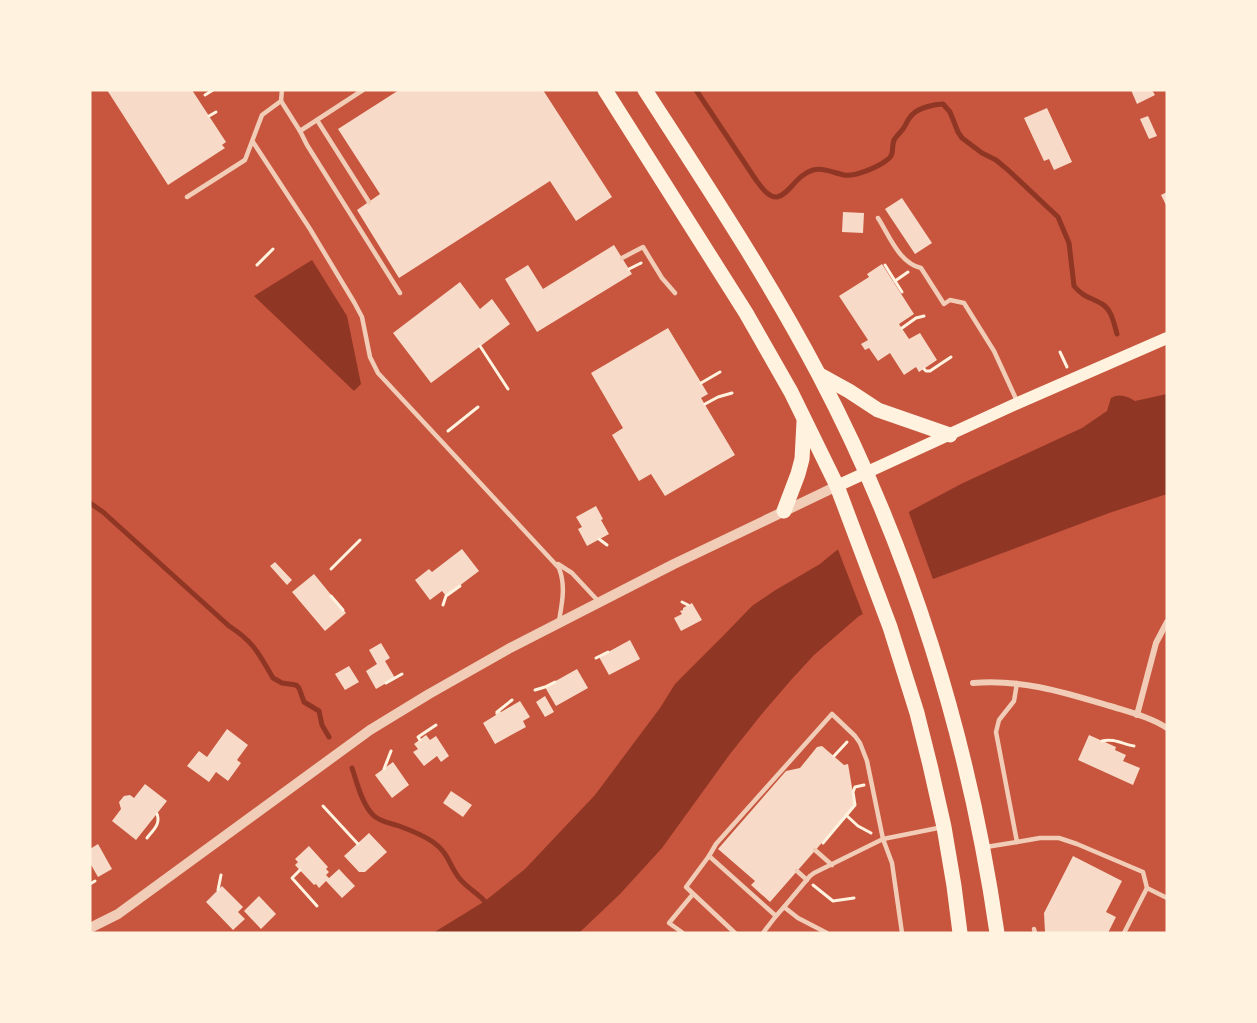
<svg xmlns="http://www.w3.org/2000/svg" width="1257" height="1023" font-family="'PT Sans',sans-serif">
<rect width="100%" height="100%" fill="#c8553d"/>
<!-- water -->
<g fill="#8f3625">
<path d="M312,260L347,316L361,384L354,391L254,296Z"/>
<path d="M1167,394V494L1109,513L933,579L859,616L814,655L791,680L761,715L730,754L662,848L620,894L579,933H433L485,901L525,869L595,795L660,708L675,684L723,636L752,606L774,591L820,564L837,550L961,484L1082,428L1107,411L1111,398C1119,393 1127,396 1135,401Z"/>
</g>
<!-- pier -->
<path fill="#c8553d" d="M908,510L934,582L864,617L837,547Z"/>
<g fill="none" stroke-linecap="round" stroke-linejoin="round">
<!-- stream -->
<g stroke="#8f3625" stroke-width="5">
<path d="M696,90L756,180C761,186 768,198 777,197C789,195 796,175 813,170C823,167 834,173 844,175C855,177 878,167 887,160C895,155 891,148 894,140C896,136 900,133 903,129C906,125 908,118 913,114C919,108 934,104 943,104L950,112L958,132L962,138L982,153L996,160L1008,170L1058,217L1069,243L1074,286C1084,298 1091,297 1102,304C1112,310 1114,324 1117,334"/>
<path d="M90,503L103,512L229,626C254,642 259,654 273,678L282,683L296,685L299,688L304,702L319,711L322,725L329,737"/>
<path d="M352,768C357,783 362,804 373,815C380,822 390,823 399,826C410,830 423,835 433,842C449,853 449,866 460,879C468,889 480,894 488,905"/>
</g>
</g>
<!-- building -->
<g fill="#f7dbc8">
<path d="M107,90H192L226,142L222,145L225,148L168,185Z"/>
<path d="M399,90H543L612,197L576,221L550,181L399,278L357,210L380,194L338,129Z"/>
<path d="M1131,90H1152L1155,95L1137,104Z"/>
<path d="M1047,108L1072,162L1054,170L1049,159L1044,161L1024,118Z"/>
<path d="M1148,116L1157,136L1149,139L1140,119Z"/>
<path d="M1167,192V207L1161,195Z"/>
<path d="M902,198L932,243L915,254L885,209Z"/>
<path d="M843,212L864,213L863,233L842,232Z"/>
<path d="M614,245L632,274L537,332L505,279L528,265L543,289Z"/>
<path d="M882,264L914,314L899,324L909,339L920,333L937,360L919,372L916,367L904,375L890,353L878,361L869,348L865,350L861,344L868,340L839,296L869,277L867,274Z"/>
<path d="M460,282L480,309L492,299L510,324L431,383L393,333Z"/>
<path d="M668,328L708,394L701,398L735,455L665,496L651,474L639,481L612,435L623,428L591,373Z"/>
<path d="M596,506L603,519L601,520L609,534L587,546L578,529L582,527L576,517Z"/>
<path d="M462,549L479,571L446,596L442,591L430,600L415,580L429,569L432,572Z"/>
<path d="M275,562L292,580L287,585L270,566Z"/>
<path d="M314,574L346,613L325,631L292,592Z"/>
<path d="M692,603L702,620L681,631L674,618L682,614L680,611L683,610V608Z"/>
<path d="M630,640L640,659L609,675L599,657Z"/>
<path d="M381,643L390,658L385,661L395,678L376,689L366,671L377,664L369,650Z"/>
<path d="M349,666L359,682L345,690L335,674Z"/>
<path d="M577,669L588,688L556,706L545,687Z"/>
<path d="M545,696L554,712L545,717L536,702Z"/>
<path d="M520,701L530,717L523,721L526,727L495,744L483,723L496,715L495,713L500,711L501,712Z"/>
<path d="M227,729L248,745L237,760L241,763L228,781L216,772L209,782L187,766L199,751L207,757Z"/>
<path d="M426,735L430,740L436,736L449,756L441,762L437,756L424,766L413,752L418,749L414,744Z"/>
<path d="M1089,735L1116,747L1115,750L1126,755L1123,761L1140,768L1133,785L1078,760Z"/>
<path d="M822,746L844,765L848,764L855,805L770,902L751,885L755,881L718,849L786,771L800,768L817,747Z"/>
<path d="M393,762L409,785L392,798L375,775Z"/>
<path d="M145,784L167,801L136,840L112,821L121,809L119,802L124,796L130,795L134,798Z"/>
<path d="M451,791L472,805L463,817L443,803Z"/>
<path d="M369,833L387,852L365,872H359L344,856Z"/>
<path d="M98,844L112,869L98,877L90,863V849Z"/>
<path d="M309,846L328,867L326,869L329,872L326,875L329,878L339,869L355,886L342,898L326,881L319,888L316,884L314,885L295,865L298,862L295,859Z"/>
<path d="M1073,856L1122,881L1106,912L1116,917L1108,933L1045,932L1044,913Z"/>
<path d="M222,886L243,907L238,912L245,919L233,930L206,902Z"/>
<path d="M259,896L276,914L261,929L244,911Z"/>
</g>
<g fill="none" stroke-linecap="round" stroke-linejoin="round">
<!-- path -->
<g stroke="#fff3e0" stroke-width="3">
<path d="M205,95L213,90"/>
<path d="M209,116L216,112"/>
<path d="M257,265L273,249"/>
<path d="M885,265L895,281L908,272"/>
<path d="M629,269L641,263"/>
<path d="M895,281L902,292"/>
<path d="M902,328L916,318L924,316"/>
<path d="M480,346L508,389"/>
<path d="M1060,352L1067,367"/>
<path d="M924,369L926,371H930L951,357"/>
<path d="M701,383L720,372"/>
<path d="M705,404L718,397L732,393"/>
<path d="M448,431L478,407"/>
<path d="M599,539L607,545"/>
<path d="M331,569L360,540"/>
<path d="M331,596L343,610"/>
<path d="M682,602L688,605"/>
<path d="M443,605L446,596L460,586"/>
<path d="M596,658L608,652"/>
<path d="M386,683L402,674"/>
<path d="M535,690L545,687L555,682"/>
<path d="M497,712L512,700"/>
<path d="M420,740L418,737L436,725"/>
<path d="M1102,741C1113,738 1123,744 1134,746"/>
<path d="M834,756L847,742"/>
<path d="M384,769L391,751"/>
<path d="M323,806L358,844"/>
<path d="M846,815L858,826L871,833"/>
<path d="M147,838C153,830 161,824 157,814"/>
<path d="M823,843L855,805L853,792L855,787L864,785"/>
<path d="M300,870L292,878L317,906"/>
<path d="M90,884L95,881"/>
<path d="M813,885L833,901L854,898"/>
<path d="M218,890L221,875"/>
</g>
<!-- service -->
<g stroke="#f1ccb7" stroke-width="4.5">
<path d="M281,101L300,131L363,90"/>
<path d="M317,120L369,202"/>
<path d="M300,131L307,145L400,293"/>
<path d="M253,142L310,229L354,302L362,317L370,357L378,373L559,568C566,586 562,603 559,621"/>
<path d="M187,197L245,160L262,115L281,101L282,90"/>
<path d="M878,218C889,235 899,263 921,268L944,304L950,300L964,303L994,351L1017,401"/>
<path d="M622,258L643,247L662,278L675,293"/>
<path d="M558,564L572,573L600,603"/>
<path d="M1017,842L1040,838H1059L1077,844L1143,872L1147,888"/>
<path d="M986,847L1017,842L996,732L999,720L1014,701L1017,683"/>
<path d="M815,850L832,865"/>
<path d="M709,856L716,844L832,714L855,736L860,743L867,761L883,839L892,863L902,933"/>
<path d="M797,871L807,880"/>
<path d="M1034,929L1035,933"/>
<path d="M683,933L669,923L693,894"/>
<path d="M735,933L686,887L709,856L776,916L784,907"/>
<path d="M763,933L776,916"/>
<path d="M827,933L798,918L784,907L810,876L814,873L883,839L943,827"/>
<path d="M1124,933L1147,888L1167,898"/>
</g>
<!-- minor -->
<g stroke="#f1ccb7" stroke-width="6">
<path d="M973,683C1022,679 1063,692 1110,706C1129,712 1150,717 1167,728"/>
<path d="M1137,715L1156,643L1167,622"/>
</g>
<!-- tertiary -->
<path stroke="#f1ccb7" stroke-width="10" d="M90,928L118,914L370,730L429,694L510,648L674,564L837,486"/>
<!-- secondary -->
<path stroke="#fff3e0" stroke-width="12" d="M837,486L1018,403L1167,338"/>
<!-- primary -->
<g stroke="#fff3e0" stroke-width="15">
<path d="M605,90L746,313L791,392L837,486L890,627L917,713L930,765L944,827L954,886L960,933"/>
<path d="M645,90C705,183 767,276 819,375C910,548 969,739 997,933"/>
<path d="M820,375L849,391L878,410L950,435"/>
<path d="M784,511L798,474L802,459L804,422"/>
</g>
</g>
<!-- border -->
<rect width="1257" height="1023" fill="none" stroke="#fff3e0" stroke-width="183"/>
</svg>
